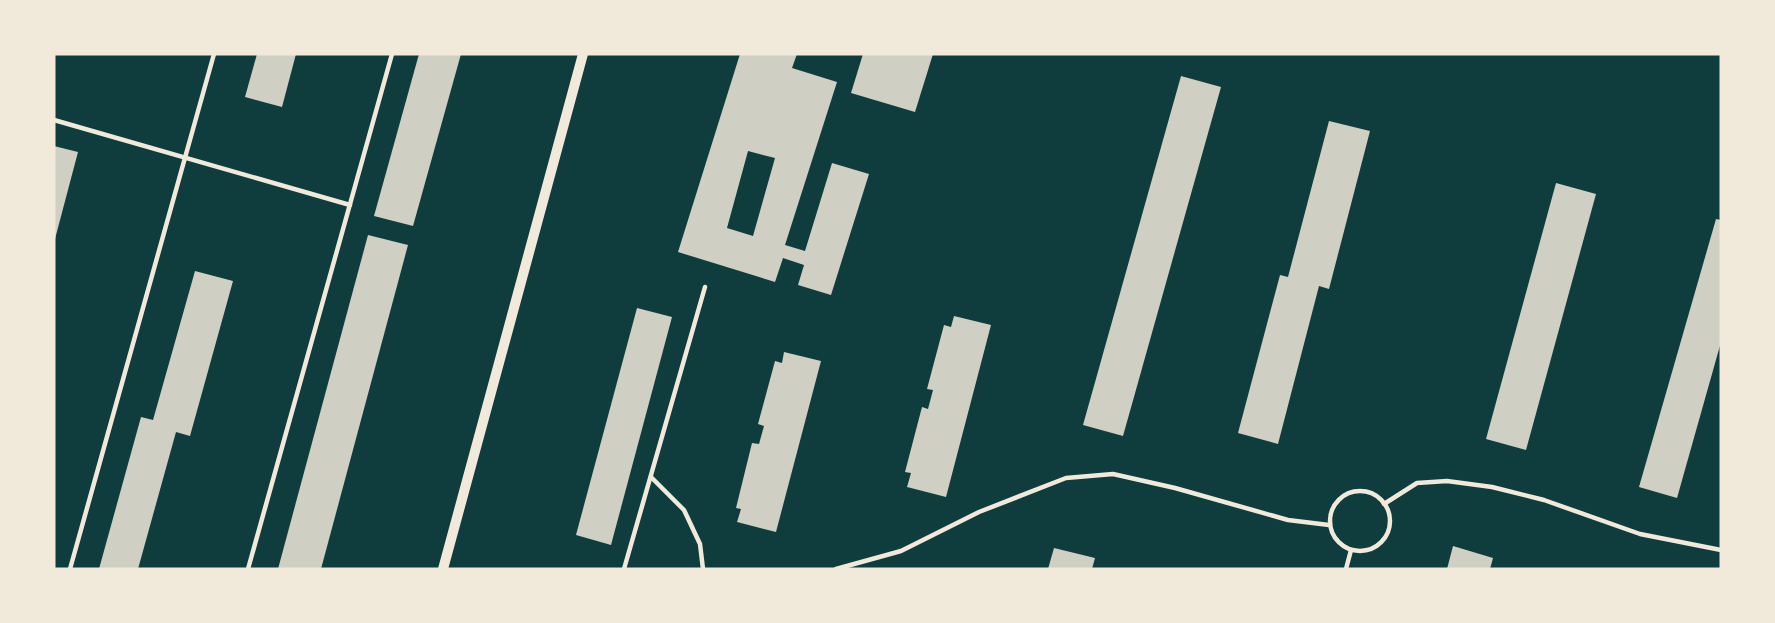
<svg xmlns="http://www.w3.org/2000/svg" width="1775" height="623" font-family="Quicksand,sans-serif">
<rect width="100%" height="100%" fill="#0f3d3e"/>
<!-- building -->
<g fill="#cfcfc3" fill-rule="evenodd">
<path d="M257,54H296L282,107L245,97Z"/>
<path d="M419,54H461L413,226L374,216Z"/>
<path d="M740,54H797L792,68L837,82L785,245L805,251L832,163L869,174L831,295L798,285L804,265L783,258L775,282L678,252ZM748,151L775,158L753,236L727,228Z"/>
<path d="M863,54H933L915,112L851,93Z"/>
<path d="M1181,76L1221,87L1123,436L1083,425Z"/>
<path d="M1329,121L1370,131L1329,289L1319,286L1278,444L1238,433L1280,275L1288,277Z"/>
<path d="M54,146L78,152L55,239H54Z"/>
<path d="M1556,183L1596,194L1526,450L1486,439Z"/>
<path d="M1716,219L1721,220V342L1677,498L1639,487Z"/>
<path d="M368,235L408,245L321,569H278Z"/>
<path d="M195,271L233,281L190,436L176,432L138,569H99L141,417L153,420Z"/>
<path d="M637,308L672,317L611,545L576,535Z"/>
<path d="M954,316L991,325L946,497L907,487L911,473L905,472L922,407L928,409L933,390L927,389L944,325L951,327Z"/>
<path d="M784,352L821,361L776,532L737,522L741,509L736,508L752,443L759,444L764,426L758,424L775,361L782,363Z"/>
<path d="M1453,546L1493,558L1490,569H1447Z"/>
<path d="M1054,548L1095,558L1092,569H1048Z"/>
</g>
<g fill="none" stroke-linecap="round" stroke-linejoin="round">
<!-- service -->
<g stroke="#f1e9da" stroke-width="4.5">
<path d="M54,120L350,205"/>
<path d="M651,477L684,510L700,544L703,569"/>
<circle cx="1360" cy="521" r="30"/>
<path d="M1384,504L1417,483L1447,481L1492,487L1544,500L1640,534L1721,550"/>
<path d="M70,569L214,54"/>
<path d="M248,569L392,54"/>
<path d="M624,569L705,287"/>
<path d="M836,569L901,551L979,512L1066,478L1113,474L1175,488L1288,520L1329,525"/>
<path d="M1346,569L1351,550"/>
</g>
<!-- tertiary -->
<path stroke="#f1e9da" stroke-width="10" d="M443,569L583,54"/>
</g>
<!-- border -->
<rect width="1775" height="623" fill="none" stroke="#f1e9da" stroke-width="111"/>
</svg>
